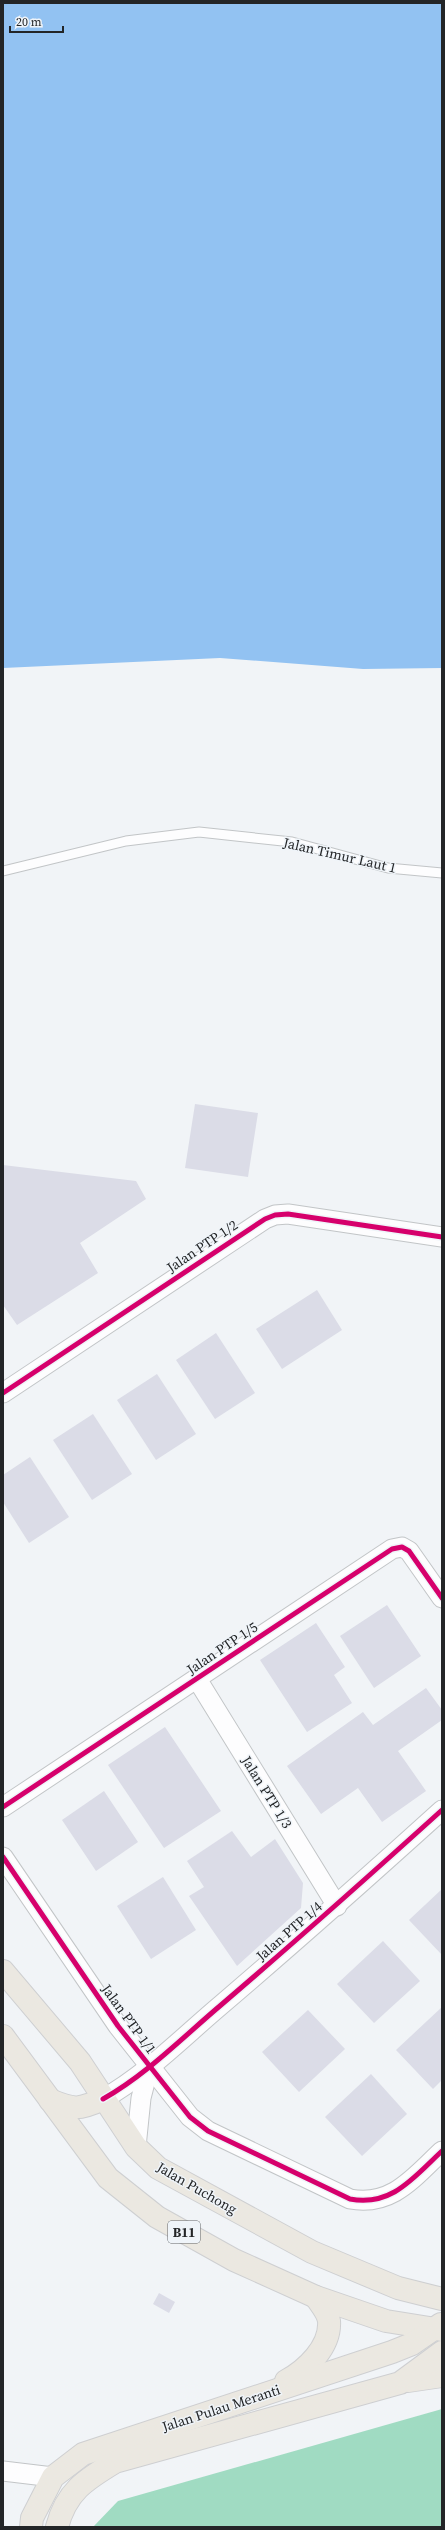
<svg xmlns="http://www.w3.org/2000/svg" width="445" height="2530" font-family="'Source Serif 4',serif">
<rect width="100%" height="100%" fill="#f1f4f7"/>
<!-- forest -->
<path fill="#a0dbc2" d="M442,2409V2527H93L118,2501Z"/>
<!-- water -->
<path fill="#92c2f2" d="M3,3H442V668L363,669L220,658L3,668Z"/>
<!-- building -->
<g fill="#dbdce7">
<path d="M195,1104L258,1113L248,1177L185,1168Z"/>
<path d="M3,1165L136,1181L146,1199L80,1243L98,1273L17,1325L3,1305Z"/>
<path d="M317,1290L342,1330L282,1369L256,1329Z"/>
<path d="M216,1333L255,1393L215,1419L176,1360Z"/>
<path d="M157,1374L196,1434L156,1460L117,1400Z"/>
<path d="M93,1414L132,1474L92,1500L53,1440Z"/>
<path d="M30,1457L69,1517L29,1543L3,1502V1475Z"/>
<path d="M387,1605L421,1656L374,1688L340,1636Z"/>
<path d="M316,1623L345,1667L334,1675L352,1703L307,1732L260,1660Z"/>
<path d="M426,1688L442,1710V1720L398,1751L426,1791L382,1822L358,1788L321,1814L287,1766L363,1712L373,1725Z"/>
<path d="M165,1727L221,1811L164,1848L108,1765Z"/>
<path d="M104,1791L138,1842L96,1871L62,1820Z"/>
<path d="M232,1831L251,1857L275,1839L303,1883L301,1908L237,1966L189,1896L204,1887L187,1861Z"/>
<path d="M163,1877L196,1930L151,1959L117,1906Z"/>
<path d="M442,1889V1955L409,1920Z"/>
<path d="M383,1941L420,1981L374,2023L337,1984Z"/>
<path d="M442,2007V2080L433,2089L396,2050Z"/>
<path d="M308,2010L345,2049L299,2092L262,2052Z"/>
<path d="M371,2074L407,2114L362,2156L325,2117Z"/>
<path d="M159,2293L175,2302L169,2313L153,2304Z"/>
</g>
<g fill="none" stroke-linecap="round" stroke-linejoin="round">
<defs>
<path id="lane" d="M3,871L126,841L199,832L292,842L388,868L442,873"/>
<g id="street">
<path d="M3,1393L265,1219L275,1215L288,1214L442,1237"/>
<path d="M197,1679L337,1906"/>
<path d="M3,1807L392,1549L402,1547L409,1551L442,1598"/>
<path d="M3,1857L118,2026L190,2117L208,2131L350,2199C392,2207 414,2177 442,2151"/>
<path d="M103,2099C146,2075 183,2037 221,2005C296,1941 369,1876 442,1810"/>
<path d="M136,2147L141,2098L149,2067"/>
<path d="M3,2471L53,2477"/>
</g>
<g id="primary">
<path d="M3,1971L80,2062L136,2147L158,2168L312,2252L398,2288L442,2299"/>
<path d="M3,2036L108,2178L157,2217L234,2260L316,2297L386,2321L442,2330"/>
<path d="M50,2100C74,2110 79,2110 103,2099"/>
<path d="M286,2381C306,2370 331,2347 329,2321C328,2312 320,2304 316,2297"/>
<path d="M408,2381L442,2376"/>
<path d="M31,2527L32,2518L53,2477L83,2454L392,2352L412,2344L441,2324"/>
<path d="M57,2527C66,2492 85,2480 115,2462L400,2383L442,2352"/>
</g>
</defs>
<!-- lane casing -->
<use href="#lane" stroke="#c2c5c7" stroke-width="11"/>
<!-- street casing -->
<use href="#street" stroke="#c2c5c7" stroke-width="21"/>
<!-- primary casing -->
<use href="#primary" stroke="#cecfd1" stroke-width="24"/>
<!-- lane -->
<use href="#lane" stroke="#fdfdfe" stroke-width="9"/>
<!-- street -->
<use href="#street" stroke="#fdfdfe" stroke-width="19"/>
<!-- primary -->
<use href="#primary" stroke="#ebe8e1" stroke-width="22"/>
<defs>
<g id="cycleway">
<path d="M3,1393L265,1219L275,1215L288,1214L442,1237"/>
<path d="M3,1807L392,1549L402,1547L409,1551L442,1598"/>
<path d="M3,1857L118,2026L190,2117L208,2131L350,2199C392,2207 414,2177 442,2151"/>
<path d="M103,2099C146,2075 183,2037 221,2005C296,1941 369,1876 442,1810"/>
</g>
</defs>
<!-- cycleway casing -->
<use href="#cycleway" stroke="#eff4f9" stroke-width="8"/>
<!-- cycleway -->
<use href="#cycleway" stroke="#d6006c" stroke-width="5"/>
</g>
<g text-anchor="middle" stroke-width="3" stroke-linejoin="round" paint-order="stroke">
<!-- shield labels -->
<rect fill="#eff4f9" stroke="#606366" stroke-width="1" x="168" y="2221" width="32" height="22" rx="3"/>
<g font-size="13" font-weight="bold" fill="#232527">
<text x="184" y="2237">B11</text>
</g>
<!-- street labels -->
<g font-size="14" fill="#232527" stroke="#eff4f9">
<text transform="translate(340 855) rotate(13)" y="5">Jalan Timur Laut 1</text>
<text transform="translate(202 1246) rotate(-34)" y="5">Jalan PTP 1/2</text>
<text transform="translate(222 1648) rotate(-34)" y="5">Jalan PTP 1/5</text>
<text transform="translate(267 1792) rotate(58)" y="5">Jalan PTP 1/3</text>
<text transform="translate(289 1931) rotate(-41)" y="5">Jalan PTP 1/4</text>
<text transform="translate(129 2019) rotate(54)" y="5">Jalan PTP 1/1</text>
<text transform="translate(197 2188) rotate(30)" y="5">Jalan Puchong</text>
<text transform="translate(221 2408) rotate(-18)" y="5">Jalan Pulau Meranti</text>
</g>
</g>
<!-- border -->
<rect width="445" height="2530" fill="none" stroke="#232527" stroke-width="8"/>
<!-- scale -->
<path d="M10 26v6h53v-6" fill="none" stroke="#232527" stroke-width="2"/>
<text x="16" y="26" font-size="12" fill="#232527" stroke="#eff4f9" stroke-width="3" paint-order="stroke">20 m</text>
</svg>
